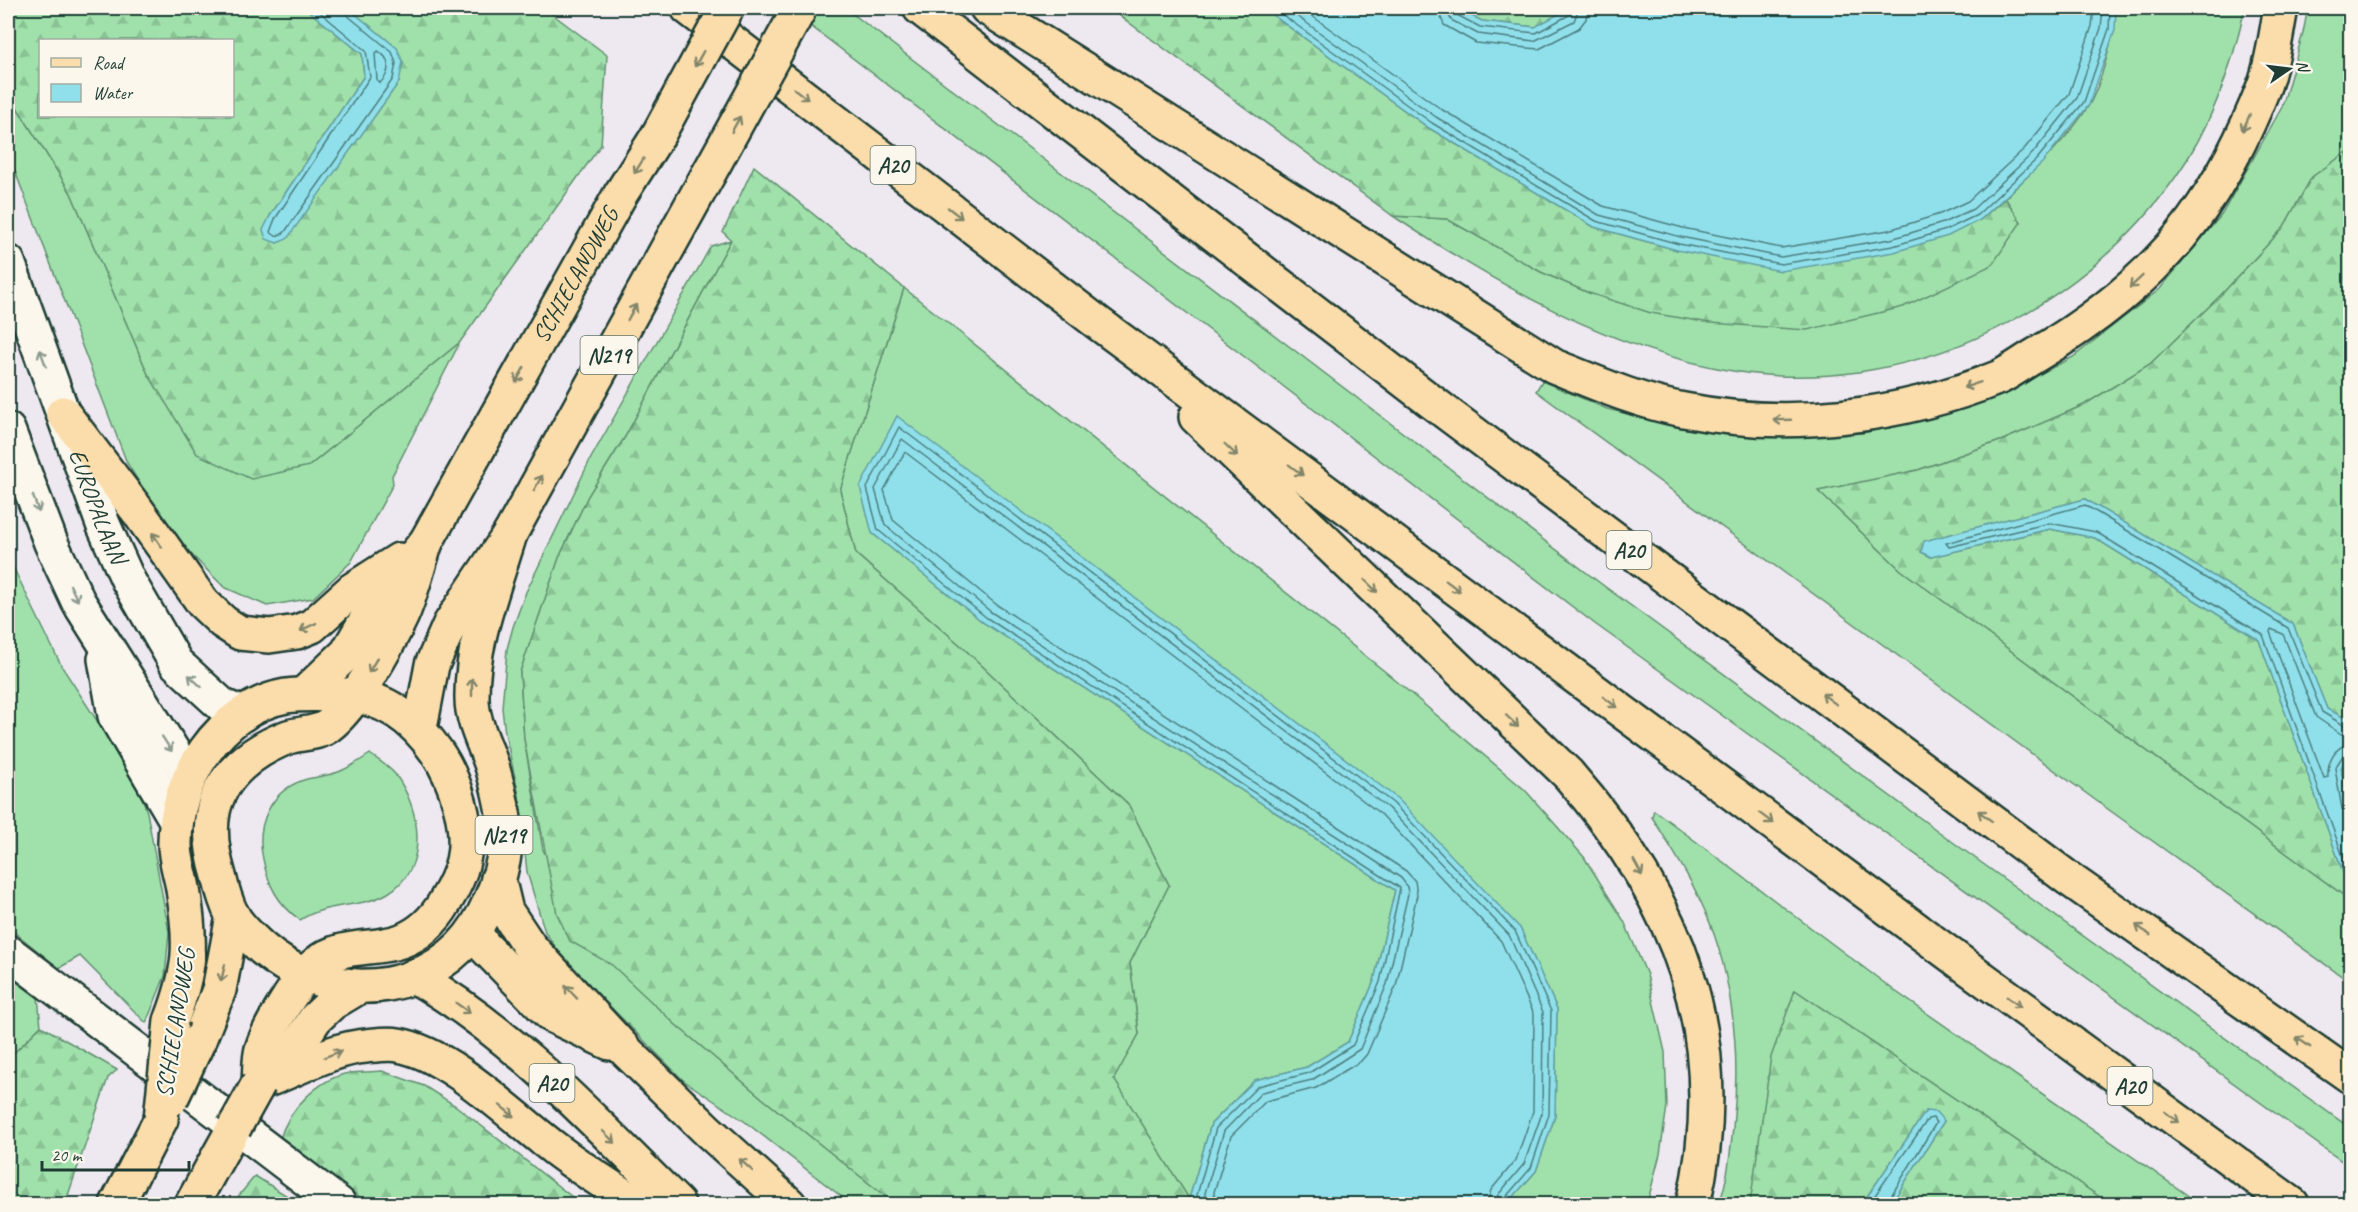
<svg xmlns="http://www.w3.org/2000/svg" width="2358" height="1212" font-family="Caveat,sans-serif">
<defs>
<pattern id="forest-firs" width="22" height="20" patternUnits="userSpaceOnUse" patternTransform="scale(1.5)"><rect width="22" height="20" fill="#a0e1ab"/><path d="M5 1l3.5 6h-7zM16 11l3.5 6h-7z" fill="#89c294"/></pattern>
</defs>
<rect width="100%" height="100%" fill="#eee8f0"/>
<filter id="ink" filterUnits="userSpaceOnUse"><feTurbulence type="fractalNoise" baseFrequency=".0167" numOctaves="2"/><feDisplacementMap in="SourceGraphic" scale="12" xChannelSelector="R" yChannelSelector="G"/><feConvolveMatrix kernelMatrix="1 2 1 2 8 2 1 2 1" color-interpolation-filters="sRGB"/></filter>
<g filter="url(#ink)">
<!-- grass -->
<g fill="#a0e1ab" stroke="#608f70" stroke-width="1.5">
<path d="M787,8H845L1604,586L1961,848L2350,1128V1167L1595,624Z"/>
<path d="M2116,8H2245C2232,67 2212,125 2177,175C2080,314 1902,399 1733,371C1609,350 1496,284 1393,216L1447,219L1541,272L1589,293L2021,222L2005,198C2032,172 2069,138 2089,105C2101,85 2115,31 2116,8Z"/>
<path d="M2308,8H2350V177L2346,153L2312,177L2283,228L2221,295L2150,364L2084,405L2003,440L1918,470L1819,492L1901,570L2350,900V982L2098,802L1536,391L1542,381L1607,409L1678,426L1746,434L1803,436L1863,433L1933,417L2007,391L2073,357L2160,289L2222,214L2282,107L2303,33Z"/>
<path d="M8,93L71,193L148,374L309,466L460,342L392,476L393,484L351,562L313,598L267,606L224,587L172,535L127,463L8,153Z"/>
<path d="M731,240L625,437L588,496L559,558L520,672L524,739L543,850L612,964L675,1024L762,1098L895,1204H851L744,1121L683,1080L580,976L559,952L545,932L527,872L519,795L505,733L502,708L507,649L513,627L526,592L591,458L711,246Z"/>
<path d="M904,288L1388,674L1525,790L1584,857L1624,921L1647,975L1665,1052L1667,1106L1660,1154L1647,1204H1507L1536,1171L1555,1116L1557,1009L1520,928L872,533L984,623L1395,890L1374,981L1348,1042L1307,1067L1255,1080L1211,1124L1189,1199L1113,1079L1139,1034L1130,963L1169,885L1128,804L959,644L856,554L840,490Z"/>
<path d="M12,565L62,667L137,782L147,812L169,932L165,976L146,1023L80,956L59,968L8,927V573Z"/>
<path d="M370,754C378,760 388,766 395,774C421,809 430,868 388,893C361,909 329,901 300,920C278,904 268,885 263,859C255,824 271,789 307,779C319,776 331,776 343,770C352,766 361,760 370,754Z"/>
<path d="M1654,810L1895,991L2200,1204H2110L1795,990L1750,1204H1719C1728,1180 1730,1154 1733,1128C1741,1051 1733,966 1698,896C1685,868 1668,843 1652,817Z"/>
<path d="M8,976L38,998L41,1026L8,1059Z"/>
</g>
<!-- forest -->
<g fill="url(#forest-firs)" stroke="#608f70" stroke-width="1.5" fill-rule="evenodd">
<path d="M8,8H305L362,54L364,76L270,216L277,243L287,238L399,82L397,48L348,8H544L607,55L601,145L460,342L309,466L251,479L197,454L148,374L71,193L8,93ZM40,40H232V116H40Z"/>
<path d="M1109,8H1263L1429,128L1594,227L1677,250L1980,220L2005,198L2021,222L1992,265L1903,307L1807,330L1710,323L1651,313L1589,293L1541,272L1447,219L1393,216Z"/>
<path d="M1455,8H1566V10L1536,27L1482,21Z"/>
<path d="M2347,152L2350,177V730L2347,719L2327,709L2293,624L2085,499L1925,541L1921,552L1931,557L2050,529L2095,538L2259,640L2347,883L2350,881V900L1901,570L1818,491L1918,470L2003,440L2084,405L2150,364L2221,295L2283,228L2312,177Z"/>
<path d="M754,166L904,288L840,490L856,554L959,644L1128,804L1169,885L1130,963L1139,1034L1114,1079L1189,1199L1197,1204H895L762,1098L675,1024L612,965L570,941L557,914L524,739L520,672L559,558L588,496L625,437L731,240L723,232Z"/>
<path d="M2350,755V824L2341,768Z"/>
<path d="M1795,990L2110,1204H1891L1944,1121L1926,1111L1862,1204H1750L1771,1057Z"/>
<path d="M41,1026L117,1070L108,1078L65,1204H8V1059Z"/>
<path d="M382,1071L424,1086L456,1106L581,1204H369L280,1139C288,1110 318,1079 349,1073C360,1072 371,1072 382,1071Z"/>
<path d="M255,1176L300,1204H232Z"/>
</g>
<!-- water -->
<g fill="#90e0ec" stroke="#639fa2" stroke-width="1.5">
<path d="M305,8H348L397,48L403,62L399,82L287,239L277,243L266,239L263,230L270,216L364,76L362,54Z"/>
<path d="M1263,8H1455L1482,21L1535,27L1566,10V8H2116L2115,30L2089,105L2042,163L1980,220L1948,236L1894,252L1781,271L1677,250L1594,227L1429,128Z"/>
<path d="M897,416L1398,799L1520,928L1557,1009L1555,1116L1536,1171L1507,1204H1197L1189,1199L1211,1124L1255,1080L1307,1067L1348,1042L1374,981L1395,890L984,623L872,533L860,487Z"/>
<path d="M2085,499L2293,624L2327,709L2347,719C2354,739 2352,751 2341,768L2350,824V881L2347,883L2259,640L2095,538L2050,529L1931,557L1921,552L1924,541Z"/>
<path d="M1926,1111L1936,1112L1944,1121L1891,1204H1862Z"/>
</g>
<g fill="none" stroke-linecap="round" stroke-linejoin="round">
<!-- shore -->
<g stroke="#4c7e7e" stroke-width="1.5">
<path d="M315,8L366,51L370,77L275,219L270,232L276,236L284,233L393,79L396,63L392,52L347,15L345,8"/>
<path d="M1273,8L1432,123L1596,221L1679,244L1781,264L1893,246L1946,230L1977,215L2037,159L2084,102L2109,29L2110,8"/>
<path d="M1286,8L1436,117L1599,215L1681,237L1781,257L1891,239L1943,223L1973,209L2032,154L2077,98L2101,28L2103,8"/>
<path d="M1301,8L1441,109L1603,206L1683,228L1781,248L1889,230L1940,214L1968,201L2025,148L2069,94L2092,26L2094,8"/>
<path d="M1437,8L1444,25L1476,43L1539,49L1579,28L1586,19L1588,8"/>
<path d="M1446,8L1451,20L1478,34L1534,41L1574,21L1579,8"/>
<path d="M1454,8L1457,15L1480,27L1536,33L1569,15L1572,8"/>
<path d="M378,51C391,58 391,73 380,83L377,80L375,54Z"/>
<path d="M2350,729L2322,712L2288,628L2085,505L1946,543L1949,547L2050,523L2096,532L2263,635L2350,876"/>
<path d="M2350,736L2341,734L2316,717L2283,634L2271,629L2270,632L2324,778L2328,777C2327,762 2334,746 2350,744"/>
<path d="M2350,752L2344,754L2335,768L2342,809L2350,814"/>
<path d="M1200,1204L1197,1195L1216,1128L1258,1086L1309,1073L1353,1045L1380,982L1400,888L987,618L878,530L867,488L899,427L1393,803L1515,931L1551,1011L1549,1114L1531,1168L1505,1198L1503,1204"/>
<path d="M1207,1204L1205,1193L1224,1131L1262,1092L1312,1080L1360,1049L1387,984L1408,894L1407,886L1401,878L991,612L885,525L875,489L902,439L1388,808L1509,935L1543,1012L1542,1113L1524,1164L1498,1195L1496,1204"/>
<path d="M1216,1204L1214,1192L1231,1136L1266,1101L1316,1088L1361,1061L1367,1054L1396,986L1417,895L1415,881L1406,871L997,605L893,520L884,490L905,452L1382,815L1501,941L1534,1014L1533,1111L1516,1160L1491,1190L1487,1204"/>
<path d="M1869,1204L1928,1119L1933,1118L1936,1123L1886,1204"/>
</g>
<defs>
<path id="minor" d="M8,952L339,1204"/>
<g id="secondary">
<path id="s1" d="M8,262L103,524L128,580L176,663L223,706L243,714"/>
<path d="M8,430L51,543L78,601L189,777"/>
<path d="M105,659L115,716L176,820"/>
</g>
<g id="primary">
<path d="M63,413L137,510L203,603L223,622L240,633L269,636L297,632L312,626L352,590L399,560"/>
<path d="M426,542C418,566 412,592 402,615C388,645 354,707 328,726C318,734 300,733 288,737C254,750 220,775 213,812C209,833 213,856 219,876C222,889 226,903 232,915C239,927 253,940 263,949C319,997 405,1001 460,947C484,923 502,880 505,847C507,821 499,791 492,766C485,745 472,721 472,699C471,643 494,588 510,534"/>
<path id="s2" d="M304,694L347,653L376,603L426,542L620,195L657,137"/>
<path d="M420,728L432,665L450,624L510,534L708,175"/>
<path d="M171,1021C191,969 192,944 183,889C181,875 175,860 175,845C174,780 220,708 286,696C306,693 326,695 346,695C385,697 415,721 436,751C455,778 471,827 463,861C460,876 453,889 445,902C435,919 420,934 401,941C373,951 340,943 316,964C298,979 269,1027 262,1049C259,1059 260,1073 259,1083"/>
<path d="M199,1040L219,990L233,916"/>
<path d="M263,1081L285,1065L315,1019L332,1003L357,988"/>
<path d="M117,1204L161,1119"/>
<path d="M192,1204L234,1128"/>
</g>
<g id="motorway">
<path d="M688,8L1098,323L1967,967L2292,1204"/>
<path d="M920,8L1428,399L2069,879L2350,1076"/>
<path d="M987,8L1554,366C1596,383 1639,402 1684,410C1789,431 1901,417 2000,377C2012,371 2024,362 2036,355C2095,320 2152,276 2193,220C2222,180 2246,132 2264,86C2273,62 2276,33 2281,8"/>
<path d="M1196,417L1568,774C1678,900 1733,1037 1693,1204"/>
<path d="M498,878L506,911L530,947L625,1050L707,1130L789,1204"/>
<path d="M474,931L483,945L551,1015L610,1043"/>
<path d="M414,976C515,1034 596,1124 678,1204"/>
<path d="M259,1083C292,1072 333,1048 366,1046C376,1045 389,1043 398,1045C449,1053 513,1117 554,1148C580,1168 609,1186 637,1204"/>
</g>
</defs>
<!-- minor casing -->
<use href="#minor" stroke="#1f3d34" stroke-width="38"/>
<!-- secondary casing -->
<use href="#secondary" stroke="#1f3d34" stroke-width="38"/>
<!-- primary casing -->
<use href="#primary" stroke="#1f3d34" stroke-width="38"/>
<!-- motorway casing -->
<use href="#motorway" stroke="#1f3d34" stroke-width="38"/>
<!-- minor -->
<use href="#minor" stroke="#fbf7ec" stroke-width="33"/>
<!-- secondary -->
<use href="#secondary" stroke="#fbf7ec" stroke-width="33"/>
<!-- primary -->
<use href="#primary" stroke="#fbddab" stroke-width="33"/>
<!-- motorway -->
<use href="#motorway" stroke="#fbddab" stroke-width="33"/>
<defs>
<g id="primary-bridge">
<path d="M657,137L727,8"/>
<path d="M708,175L800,8"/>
<path d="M171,1099L199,1040"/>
<path d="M161,1119L171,1021"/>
<path d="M234,1128L259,1083"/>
</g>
</defs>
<!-- primary-bridge casing -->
<use href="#primary-bridge" stroke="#1f3d34" stroke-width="38" stroke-linecap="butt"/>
<!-- primary-bridge -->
<use href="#primary-bridge" stroke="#fbddab" stroke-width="33"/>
</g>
<!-- one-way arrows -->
<defs><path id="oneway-shaft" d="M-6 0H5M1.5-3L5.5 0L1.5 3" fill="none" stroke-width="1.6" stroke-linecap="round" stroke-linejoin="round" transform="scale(1.5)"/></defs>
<g stroke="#82856a">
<use href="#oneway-shaft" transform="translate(699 59) rotate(119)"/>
<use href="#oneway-shaft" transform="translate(801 94) rotate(38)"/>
<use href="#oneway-shaft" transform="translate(2246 123) rotate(115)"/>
<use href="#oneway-shaft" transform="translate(736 124) rotate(-61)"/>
<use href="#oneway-shaft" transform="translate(639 166) rotate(122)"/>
<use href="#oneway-shaft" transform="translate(955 213) rotate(38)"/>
<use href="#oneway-shaft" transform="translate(2136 282) rotate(137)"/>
<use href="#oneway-shaft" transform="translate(632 312) rotate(-61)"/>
<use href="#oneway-shaft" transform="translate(520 375) rotate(119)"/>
<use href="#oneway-shaft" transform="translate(1972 385) rotate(162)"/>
<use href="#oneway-shaft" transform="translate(1782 420) rotate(178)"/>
<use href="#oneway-shaft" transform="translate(1231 450) rotate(44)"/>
<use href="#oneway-shaft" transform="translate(1296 470) rotate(37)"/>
<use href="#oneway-shaft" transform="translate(538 483) rotate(-61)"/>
<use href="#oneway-shaft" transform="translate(157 540) rotate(-124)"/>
<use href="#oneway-shaft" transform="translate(1371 586) rotate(44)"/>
<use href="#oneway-shaft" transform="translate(1453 586) rotate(37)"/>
<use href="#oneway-shaft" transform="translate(308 627) rotate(154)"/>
<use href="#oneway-shaft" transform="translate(373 665) rotate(120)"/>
<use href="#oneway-shaft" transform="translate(472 687) rotate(-90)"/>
<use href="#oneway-shaft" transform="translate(1829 699) rotate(-143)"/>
<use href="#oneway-shaft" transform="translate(1610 702) rotate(37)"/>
<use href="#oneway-shaft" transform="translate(1512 721) rotate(44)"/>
<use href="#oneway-shaft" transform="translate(1985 816) rotate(-143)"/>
<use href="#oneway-shaft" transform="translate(1766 818) rotate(37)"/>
<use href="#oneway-shaft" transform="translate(1638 868) rotate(61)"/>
<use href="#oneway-shaft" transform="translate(2143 930) rotate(-145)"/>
<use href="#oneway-shaft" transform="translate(223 973) rotate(103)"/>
<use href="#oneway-shaft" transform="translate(571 992) rotate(-133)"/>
<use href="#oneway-shaft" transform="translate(2014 1002) rotate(36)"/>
<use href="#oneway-shaft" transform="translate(463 1008) rotate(35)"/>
<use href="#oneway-shaft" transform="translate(2303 1042) rotate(-145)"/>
<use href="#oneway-shaft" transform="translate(333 1054) rotate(-20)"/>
<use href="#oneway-shaft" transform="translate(507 1111) rotate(39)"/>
<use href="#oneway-shaft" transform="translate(2172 1117) rotate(36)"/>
<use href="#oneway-shaft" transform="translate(609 1137) rotate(44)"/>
<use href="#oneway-shaft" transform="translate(746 1165) rotate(-138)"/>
</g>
<g stroke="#8d9a90">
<use href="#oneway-shaft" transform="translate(43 358) rotate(-110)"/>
<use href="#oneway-shaft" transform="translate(36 504) rotate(69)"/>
<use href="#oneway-shaft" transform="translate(74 593) rotate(64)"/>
<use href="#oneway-shaft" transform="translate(195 681) rotate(-138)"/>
<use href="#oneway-shaft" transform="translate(167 744) rotate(57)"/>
</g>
</g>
<g text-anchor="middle" stroke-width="4.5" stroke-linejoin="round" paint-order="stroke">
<!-- shield labels -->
<g fill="#fbf7ec" stroke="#61756b" stroke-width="1.5">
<rect x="870.5" y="146" width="45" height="38" rx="4.5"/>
<rect x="580.5" y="336" width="57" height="38" rx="4.5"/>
<rect x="1606.5" y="531" width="45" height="38" rx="4.5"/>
<rect x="475.5" y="816" width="57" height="38" rx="4.5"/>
<rect x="529.5" y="1064" width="45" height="38" rx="4.5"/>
<rect x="2107.5" y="1067" width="45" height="38" rx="4.5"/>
</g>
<g font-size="22" font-weight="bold" fill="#1f3d34">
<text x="893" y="173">A20</text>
<text x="609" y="363">N219</text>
<text x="1629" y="558">A20</text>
<text x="504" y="843">N219</text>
<text x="552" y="1091">A20</text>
<text x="2130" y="1094">A20</text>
</g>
<!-- street labels -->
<g font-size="24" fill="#1f3d34" stroke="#fbf7ec">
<text dy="8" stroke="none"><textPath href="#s2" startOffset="502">SCHIELANDWEG</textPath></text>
<text dy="8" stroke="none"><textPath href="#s1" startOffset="260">EUROPALAAN</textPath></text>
<text transform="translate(175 1023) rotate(-81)" y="8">SCHIELANDWEG</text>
</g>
</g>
<!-- margin -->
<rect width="2358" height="1212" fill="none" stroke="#fbf7ec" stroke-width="30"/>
<rect x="15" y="15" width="2328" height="1182" fill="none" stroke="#1f3d34" stroke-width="2" filter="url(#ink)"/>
<!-- legend -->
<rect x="39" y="39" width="195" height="78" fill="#fbf7ec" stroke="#a3ada2" stroke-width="1.5"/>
<rect x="51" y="58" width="30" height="9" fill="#fbddab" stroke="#a3ada2" stroke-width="1.5"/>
<text x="93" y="69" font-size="18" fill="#1f3d34">Road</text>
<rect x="51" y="84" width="30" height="18" fill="#90e0ec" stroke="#a3ada2" stroke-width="1.5"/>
<text x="93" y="99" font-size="18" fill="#1f3d34">Water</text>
<!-- north arrow -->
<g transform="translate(2289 69) rotate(76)" stroke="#fbf7ec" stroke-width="4.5" paint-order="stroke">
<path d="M0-4.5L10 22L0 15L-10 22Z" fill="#1f3d34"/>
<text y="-9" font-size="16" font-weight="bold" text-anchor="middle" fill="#1f3d34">N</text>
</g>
<!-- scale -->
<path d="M42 1161v9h147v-9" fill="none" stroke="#1f3d34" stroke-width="3"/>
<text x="51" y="1161" font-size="18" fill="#1f3d34" stroke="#fbf7ec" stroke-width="4.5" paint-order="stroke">20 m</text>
</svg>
